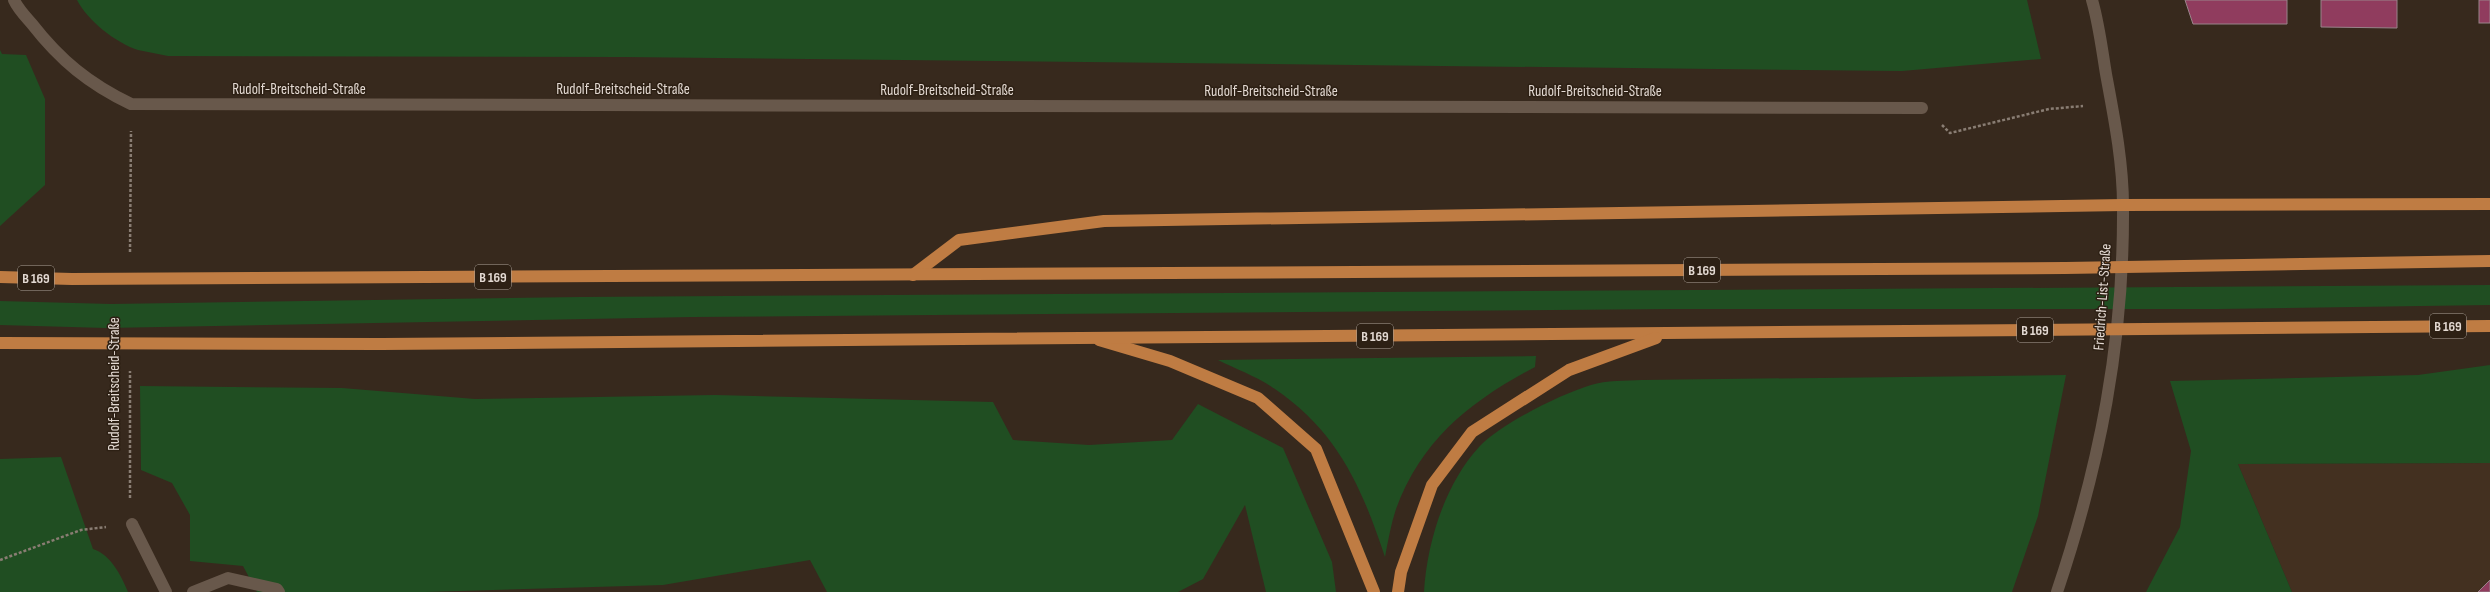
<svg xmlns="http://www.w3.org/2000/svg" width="2490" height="592" font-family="'Sofia Sans Condensed',sans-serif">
<rect width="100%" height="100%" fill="#37291d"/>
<!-- built -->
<path fill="#433020" d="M2490,463V592H2292L2238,464Z"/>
<!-- green -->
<g fill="#204e22">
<path d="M77,0H2027L2041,59L1902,71L624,57L168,56C158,54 148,52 138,50C116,43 87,20 77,0Z"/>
<path d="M0,50L2,54L26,55L45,99V185L0,226Z"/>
<path d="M2490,285V305L2219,309H1672L692,317L106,328L0,325V301L111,304L581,297Z"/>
<path d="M1536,356L1535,367C1471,401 1422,439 1396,509C1391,524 1388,541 1385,557C1362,488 1338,432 1275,389C1258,377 1236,369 1218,360Z"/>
<path d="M2490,365V463L2238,464L2292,592H2146L2180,527L2191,451L2170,381L2418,375Z"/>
<path d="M2066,375L2038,516L2012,592H1424C1427,542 1445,484 1479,447C1500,424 1561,394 1591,385C1606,380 1626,381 1642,380Z"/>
<path d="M140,386L342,388L475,399L715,395L993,402L1013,440L1089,445L1172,440L1198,404L1283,448L1332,562L1336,592H1266L1245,505L1203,579L1178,592H827L810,560L663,585L426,592H257L243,566L190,561V515L172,483L141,470Z"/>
<path d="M61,457L93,549C111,555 121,575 128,592H0V459Z"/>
</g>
<!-- building -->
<g fill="#903c5e" stroke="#99838a">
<path d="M2185,0H2287V24H2193Z"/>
<path d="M2321,0H2397V28L2321,27Z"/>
<rect x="2479" y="0" width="11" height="23"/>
<path d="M2490,580V592H2478Z"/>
</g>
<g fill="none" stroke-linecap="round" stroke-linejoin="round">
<!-- path -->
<g stroke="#897d73" stroke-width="2.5" stroke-dasharray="3 2" stroke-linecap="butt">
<path d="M1942,125L1950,133L2049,109L2083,106"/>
<path d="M130,252L131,131"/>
<path d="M130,498V371"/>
<path d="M0,560L81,530L106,527"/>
</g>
<!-- minor -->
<g stroke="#68584b" stroke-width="12">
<path d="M14,0C18,9 26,17 32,24C60,60 89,84 131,104L1922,108"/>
<path d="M132,524L166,592"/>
<path d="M193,592L228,578L277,589L279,592"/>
<path d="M2057,592C2100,464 2124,342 2123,206C2123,162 2114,117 2106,74C2102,50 2099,24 2092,0"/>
</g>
<!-- highway -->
<g stroke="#bf7c43" stroke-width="12">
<path d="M913,275L959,240L1104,221L2123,205L2490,204"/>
<path d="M0,277L72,279L2065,268L2490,261"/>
<path d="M1099,340L1170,361L1258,398L1316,449L1374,592"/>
<path d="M0,343L382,344L2490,326"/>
<path d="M1398,592L1401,572L1432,485L1472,432L1569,370L1656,338"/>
</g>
</g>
<g text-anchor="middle" stroke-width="3" stroke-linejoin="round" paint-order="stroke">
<!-- shield labels -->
<g fill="#2d2014" stroke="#aca299" stroke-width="1">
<rect x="1684" y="258" width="36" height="24" rx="3"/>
<rect x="475" y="265" width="36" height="24" rx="3"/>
<rect x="18" y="266" width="36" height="24" rx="3"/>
<rect x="2430" y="314" width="36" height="24" rx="3"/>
<rect x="2017" y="318" width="36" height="24" rx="3"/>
<rect x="1357" y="324" width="36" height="24" rx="3"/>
</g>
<g font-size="14" font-weight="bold" fill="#e3d9d2">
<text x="1702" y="275">B 169</text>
<text x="493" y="282">B 169</text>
<text x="36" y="283">B 169</text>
<text x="2448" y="331">B 169</text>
<text x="2035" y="335">B 169</text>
<text x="1375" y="341">B 169</text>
</g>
<!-- street labels -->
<g font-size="15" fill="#e3d9d2" stroke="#2d2014">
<text x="299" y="94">Rudolf-Breitscheid-Straße</text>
<text x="623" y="94">Rudolf-Breitscheid-Straße</text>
<text x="947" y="95">Rudolf-Breitscheid-Straße</text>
<text x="1271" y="96">Rudolf-Breitscheid-Straße</text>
<text x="1595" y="96">Rudolf-Breitscheid-Straße</text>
<text transform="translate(2102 297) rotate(-86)" y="5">Friedrich-List-Straße</text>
<text transform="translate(114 384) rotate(-90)" y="5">Rudolf-Breitscheid-Straße</text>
</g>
</g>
</svg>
